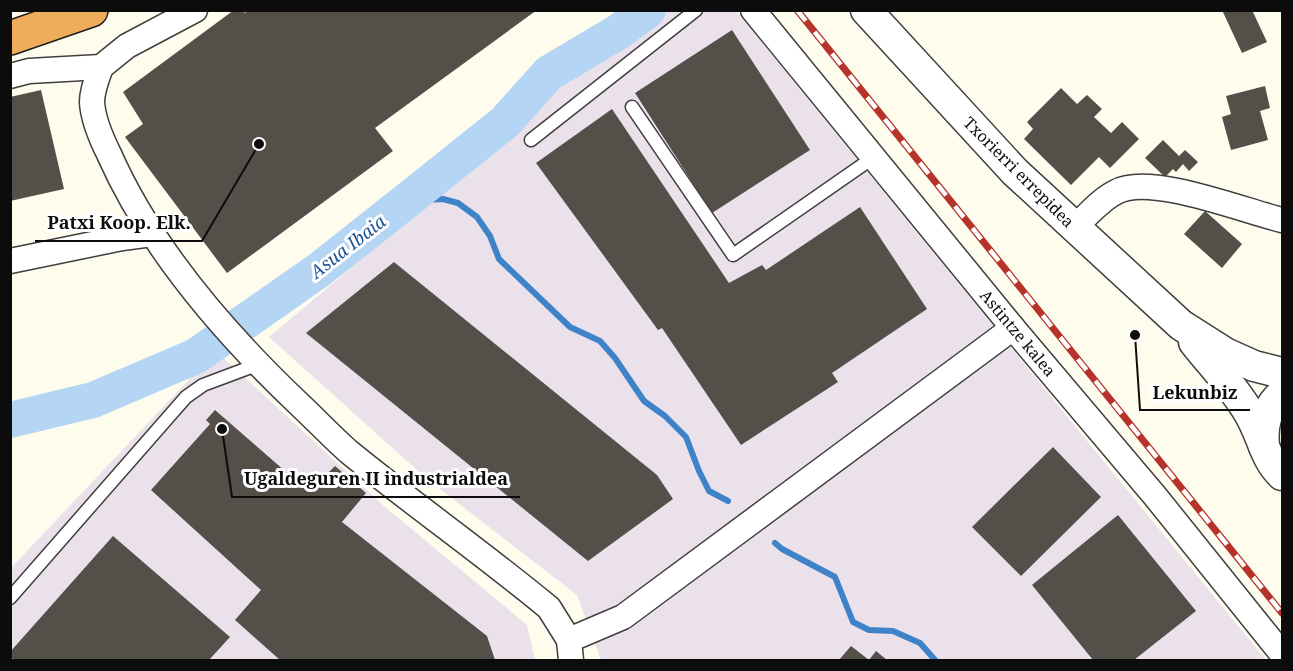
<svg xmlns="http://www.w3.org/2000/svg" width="1293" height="671" font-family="'Noto Serif',serif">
<rect width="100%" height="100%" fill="#fefded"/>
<!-- industrial -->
<g fill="#ebe1eb">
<path d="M660,11H736L1266,660H601L577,595L427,479L269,337L439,194L474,162L543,91L576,62L634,23Z"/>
<path d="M216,351L384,506L527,625L535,660H11L10,569Z"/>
</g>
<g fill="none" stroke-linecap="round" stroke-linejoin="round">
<!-- stream -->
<g stroke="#3e82c7" stroke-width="6">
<path d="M405,201L443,199L458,203L477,217L490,236L499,259L570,327L600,341L615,358L644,401L665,416L686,437L699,471L709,491L728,501"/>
<path d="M775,543L782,549L835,577L853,622L869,630L893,631L920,643L935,660"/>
</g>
<!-- river -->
<path stroke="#b4d5f3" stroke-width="36" d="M10,420L93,400L196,356L319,270L415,194L505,122L549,73L618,32L648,10"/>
</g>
<!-- building -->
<g fill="#544f49">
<path d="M234,10H242L245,13L248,10H537L375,128L393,151L227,273L125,137L143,124L123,92Z"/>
<path d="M1222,10H1252L1267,42L1242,53Z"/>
<path d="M732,30L810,150L712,213L635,93Z"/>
<path d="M1265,86L1270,108L1260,111L1268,140L1231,150L1222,117L1231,114L1226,96Z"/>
<path d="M1061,88L1077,104L1087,95L1102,109L1094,117L1111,133L1122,122L1139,139L1110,168L1099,157L1071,185L1024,139L1033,129L1027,122Z"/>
<path d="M41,90L64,189L10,201V97Z"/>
<path d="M612,109L729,283L762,265L766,270L860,207L927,309L832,373L838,382L741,445L662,328L658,330L536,163Z"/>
<path d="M1163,140L1179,156L1185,150L1198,162L1189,171L1183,164L1176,172L1173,169L1165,177L1145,158Z"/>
<path d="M1205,211L1242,244L1222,268L1184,234Z"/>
<path d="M394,262L657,475L673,499L588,561L306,333Z"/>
<path d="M215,410L309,492L335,466L366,493L342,522L487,636L495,660H280L235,620L261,590L151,490L210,424L206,420Z"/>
<path d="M1053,447L1101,497L1021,576L972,527Z"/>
<path d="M1118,515L1196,611L1134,660H1093L1032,585Z"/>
<path d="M113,536L230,637L209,660H15L10,657V652Z"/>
<path d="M851,646L869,660L876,651L887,660H839Z"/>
</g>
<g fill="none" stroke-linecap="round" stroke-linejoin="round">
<defs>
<g id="service">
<path d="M632,107L733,255L874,157"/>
<path d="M531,140L696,10"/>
<path d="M10,598L186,397L203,385L259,364"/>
</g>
<g id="minor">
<path d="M753,10L1013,328L1155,496L1282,654"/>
<path d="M101,67C97,78 92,90 92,102C93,120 101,138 109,154C150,247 226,335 300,405C316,420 332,437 349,452C414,505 484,554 549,608L569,640"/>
<path d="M10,76L29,71L101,67L127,46L195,10"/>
<path d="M1074,228C1087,216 1100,200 1116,192C1150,173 1244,211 1282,220"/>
<path d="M10,261L122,238L152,234"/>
<path d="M571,660L569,640L623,617L1013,328"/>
</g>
<g id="tertiary">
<path d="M866,10L1015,172L1181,325L1225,353L1254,366L1282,373"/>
<path d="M1194,342C1212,365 1234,387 1249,413C1262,434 1264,458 1282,475"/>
<path d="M1264,446C1262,425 1266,408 1282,394"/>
</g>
<path id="motorway" d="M10,38L91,10"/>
</defs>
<!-- service casing -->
<use href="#service" stroke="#3f3f3f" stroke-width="15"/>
<!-- minor casing -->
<use href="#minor" stroke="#3f3f3f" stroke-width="27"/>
<!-- tertiary casing -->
<use href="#tertiary" stroke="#3f3f3f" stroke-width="33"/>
<!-- motorway casing -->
<use href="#motorway" stroke="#1d1d1d" stroke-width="36"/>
<!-- service -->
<use href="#service" stroke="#fff" stroke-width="12"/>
<!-- minor -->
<use href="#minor" stroke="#fff" stroke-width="24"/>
<!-- tertiary -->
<use href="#tertiary" stroke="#fff" stroke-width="30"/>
<!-- motorway -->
<use href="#motorway" stroke="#eead5b" stroke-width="33"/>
<defs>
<path id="rail" d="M797,10L1282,613"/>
</defs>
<!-- rail casing -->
<use href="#rail" stroke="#b6332b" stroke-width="7"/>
<!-- rail -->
<use href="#rail" stroke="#fff" stroke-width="4.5" stroke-dasharray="14" stroke-linecap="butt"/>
</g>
<g text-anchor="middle" stroke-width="6" stroke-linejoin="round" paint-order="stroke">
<!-- street labels -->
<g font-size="16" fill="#0c0c0c" stroke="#fff">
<text transform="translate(1019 172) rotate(45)" y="6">Txorierri errepidea</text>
<text transform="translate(1018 333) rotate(50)" y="6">Astintze kalea</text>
</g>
<!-- water labels -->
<g font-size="18" font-style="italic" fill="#1c5598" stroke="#fff">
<text transform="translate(348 247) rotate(-38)" y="6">Asua Ibaia</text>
</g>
</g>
<!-- callouts -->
<path fill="none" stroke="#0c0c0c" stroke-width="2" d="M259 144L202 241H35M1135 335L1140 410H1250M222 429L232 497H520"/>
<g fill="#0c0c0c" stroke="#fff" stroke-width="2">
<circle cx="259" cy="144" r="6"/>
<circle cx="1135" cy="335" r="6"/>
<circle cx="222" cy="429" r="6"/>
</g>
<g font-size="18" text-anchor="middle" font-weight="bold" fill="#0c0c0c" stroke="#fff" stroke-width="6" stroke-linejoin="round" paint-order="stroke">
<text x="119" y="229">Patxi Koop. Elk.</text>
<text x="1195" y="399">Lekunbiz</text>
<text x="376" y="485">Ugaldeguren II industrialdea</text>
</g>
<!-- border -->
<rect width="1293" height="671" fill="none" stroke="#0c0c0c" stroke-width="24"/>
</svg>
